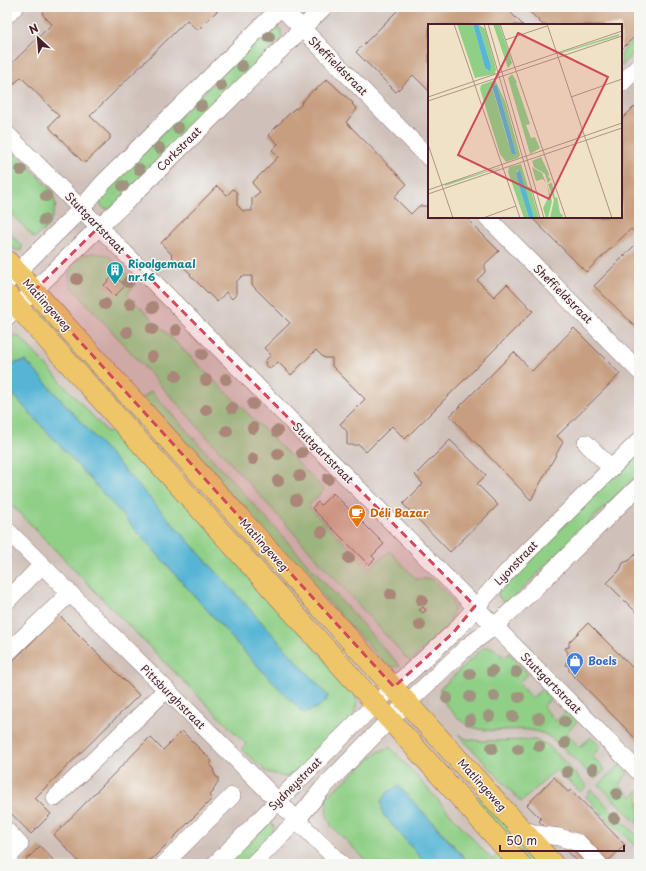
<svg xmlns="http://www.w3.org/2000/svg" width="646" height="871" font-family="'Playpen Sans',sans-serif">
<rect width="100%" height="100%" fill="#f6f6f2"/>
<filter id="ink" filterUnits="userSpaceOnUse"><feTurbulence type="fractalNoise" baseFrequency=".025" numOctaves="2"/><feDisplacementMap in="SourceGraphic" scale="8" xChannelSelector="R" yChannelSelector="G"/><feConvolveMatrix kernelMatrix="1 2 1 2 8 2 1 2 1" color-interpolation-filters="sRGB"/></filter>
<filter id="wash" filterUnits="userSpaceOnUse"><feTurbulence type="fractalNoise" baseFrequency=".012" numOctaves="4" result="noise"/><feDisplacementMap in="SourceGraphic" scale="16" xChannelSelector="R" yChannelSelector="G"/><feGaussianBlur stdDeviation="0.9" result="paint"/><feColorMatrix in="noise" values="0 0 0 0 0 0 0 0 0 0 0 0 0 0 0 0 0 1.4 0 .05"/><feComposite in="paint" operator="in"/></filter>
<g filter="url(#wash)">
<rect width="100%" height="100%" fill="#f0e2c6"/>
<!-- industrial -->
<path fill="#cfc1ba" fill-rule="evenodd" d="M7,7H639V864H7ZM429,25H621V217H429Z"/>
<!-- green -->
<g fill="#8fcf86" stroke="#6c7758">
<path d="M274,26L281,30L282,38L109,210C100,208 98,203 101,195L269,27Z"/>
<path d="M639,35V47L621,66V53Z"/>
<path d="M7,143L52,191L56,205L52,218L44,230L34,238L7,208Z"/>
<path d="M7,230L22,246L21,251L7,247Z"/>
<path d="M93,253L108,255L136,284L127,294L318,483L324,490L308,506L369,568L390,551L416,579H432L452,600L454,609L450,623L410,662L71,286L69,276L72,264L83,255Z"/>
<path d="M12,335L20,337L108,433L117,425L355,694L357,703L353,718L296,773L285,777L267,772L241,749L246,744L118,615L7,500V388L93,482L249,657L326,701L328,696L26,361L15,363L7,370V336Z"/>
<path d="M151,391L400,666L394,667L385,664L142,399Z"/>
<path d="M639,449V473L511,600L508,603C502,602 499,599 498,593Z"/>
<path d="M484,647H492L505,658L509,653L528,674L518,683L532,698L542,689L552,697L543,707L556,721L566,711L577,722L566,733L580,747L591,737L601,747L592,756L605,770L595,779C582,768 557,738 542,733C511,722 482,743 455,715C446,705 443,703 440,689Z"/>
<path d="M458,734L467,739L481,741L535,740L548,745L587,786L581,792L556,770L521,802Z"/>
<path d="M390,747L492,860L502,851L513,864H470L434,823L394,789L389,791L383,814L426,864H370L332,827L326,813L327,796L378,752Z"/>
<path d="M619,765L628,774L619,784L632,797L639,790V825L599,785Z"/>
<path d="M591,790L639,838V864H637L638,849L586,797Z"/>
<path d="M468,791L491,806L543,864H527Z"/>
<path d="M269,822L274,826L273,833L242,864H224Z"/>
</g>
<!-- water -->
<g fill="#57b5d5" stroke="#506a80">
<path d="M26,361L328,696C324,706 313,710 303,713L249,657L93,482L7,388V370L15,363Z"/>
<path d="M399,786L470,864H426L383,814L381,801L389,791Z"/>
</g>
<g id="blocks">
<!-- building -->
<g fill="#c79e7f">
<path d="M48,7H221L199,29H196L187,20L90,116L110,135V139L86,162H83L50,128V125L59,116L21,77L7,91V62L10,65L52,24L43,15V12Z"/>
<path d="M401,7H505L523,25H429V91L413,75L396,92L356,52Z"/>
<path d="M525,7H639V32L621,50V25H543Z"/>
<path d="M327,79L353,103L352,104L357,109L346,122L407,184L394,197L411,214L419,206H427L429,204V217H465L499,251L485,264V272L477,280L494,297L507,284L533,311L405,439L392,426L366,452L360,445H347V431L340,424L365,399L332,366V358H324L316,350L291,375L278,362L271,368L266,366L265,361L271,355L264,348L290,323L252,285V276H242L236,282V295L232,299L226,292L217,302L190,275L191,274L171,256L172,255L161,243L217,186L227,195L233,189L237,193V205L243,211H252V198L260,192L252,183L278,157L272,150L278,144L268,135L295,108L296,109L302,104L301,103L314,89L315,90Z"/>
<path d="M634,107L639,112V237L631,229L586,272L531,217H621V120Z"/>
<path d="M639,241V330L594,286Z"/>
<path d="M114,275L125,286L115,296L104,285Z"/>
<path d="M574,328L620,374L557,436L563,442L531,500L450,416L514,352L532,371Z"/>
<path d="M450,440L486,475L477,484L498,505L450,552L403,504L423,484L415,475Z"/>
<path d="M333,493L384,544L372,556L375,559L369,565L312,508L318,502L321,505Z"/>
<path d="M639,551V615L607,583L620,570L623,563L630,560Z"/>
<path d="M7,555L11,559L7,562Z"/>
<path d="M423,607L426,610L423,613L419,610Z"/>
<path d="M59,615L139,695L35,798L51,814L31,834L7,809V667Z"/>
<path d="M588,623L638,673H639V742L569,671V666L565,665L568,659V653L565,648L569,647V642Z"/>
<path d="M182,731L212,761L210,764L214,769L213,770L216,777H218V783H217L213,790L214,791L209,796L212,799L153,858L144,864H81L54,835L150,737L163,750Z"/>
<path d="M554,777L568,792L571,790L625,845L605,864H580L539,821L541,819L527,805Z"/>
<path d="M40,846L57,864H22Z"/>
</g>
</g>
</g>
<g filter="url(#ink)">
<use href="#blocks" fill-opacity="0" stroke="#846361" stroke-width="1"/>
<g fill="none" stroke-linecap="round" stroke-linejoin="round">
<defs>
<g id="minor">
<path d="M7,15L15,7"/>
<path d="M621,84L639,66"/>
<path d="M7,134L639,772"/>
<path d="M487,217L639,371"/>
<path d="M7,282L81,209L103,183L281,7L429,158"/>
<path d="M7,317L99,227L125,203L324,7"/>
<path d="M586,443L611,468"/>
<path d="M7,530L341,864"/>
<path d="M7,601L42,565"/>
<path d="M7,653L70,593"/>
<path d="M55,798L166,690"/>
<path d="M522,829L537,834L559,837L579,843L599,864"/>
<path d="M7,831L20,845L7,858"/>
<path d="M164,864L232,796"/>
<path d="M215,864L376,703L454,632L507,572L639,441"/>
<path d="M253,864L297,820L322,789L390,719L468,646L495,626L529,594L639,486"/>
</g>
<g id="major">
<path d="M7,261L553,864"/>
<path d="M7,295L520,864"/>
</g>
</defs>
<!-- minor casing -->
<use href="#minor" stroke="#846361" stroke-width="18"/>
<!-- major casing -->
<use href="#major" stroke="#846361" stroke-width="22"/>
<!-- minor -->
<use href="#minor" stroke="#fff" stroke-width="17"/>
<!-- major -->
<use href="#major" stroke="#eec569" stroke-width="21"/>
</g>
<!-- trees -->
<g fill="#a09480">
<circle cx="269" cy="37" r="6"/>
<circle cx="242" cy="66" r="6"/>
<circle cx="221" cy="86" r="6"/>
<circle cx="201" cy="106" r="6"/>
<circle cx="178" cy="128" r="6"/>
<circle cx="159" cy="148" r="6"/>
<circle cx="139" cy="169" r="6"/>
<circle cx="21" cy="170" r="6"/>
<circle cx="123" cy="186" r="6"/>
<circle cx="46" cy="196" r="6"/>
<circle cx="44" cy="220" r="6"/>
<circle cx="77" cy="279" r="6"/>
<circle cx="128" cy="282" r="6"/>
<circle cx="105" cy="304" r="6"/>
<circle cx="130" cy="304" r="6"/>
<circle cx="153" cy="307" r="6"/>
<circle cx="152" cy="329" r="6"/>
<circle cx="176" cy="330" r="6"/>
<circle cx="127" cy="332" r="6"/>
<circle cx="202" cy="354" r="6"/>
<circle cx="152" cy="357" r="6"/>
<circle cx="176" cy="376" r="6"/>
<circle cx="226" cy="379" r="6"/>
<circle cx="206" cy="380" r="6"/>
<circle cx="253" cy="404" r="6"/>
<circle cx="232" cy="408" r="6"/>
<circle cx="206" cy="410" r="6"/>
<circle cx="253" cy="428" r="6"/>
<circle cx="227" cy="431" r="6"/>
<circle cx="277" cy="431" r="6"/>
<circle cx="302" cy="453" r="6"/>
<circle cx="278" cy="454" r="6"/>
<circle cx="253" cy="459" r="6"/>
<circle cx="300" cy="476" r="6"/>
<circle cx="328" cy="479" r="6"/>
<circle cx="278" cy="481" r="6"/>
<circle cx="296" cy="500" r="6"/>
<circle cx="322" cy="532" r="6"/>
<circle cx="349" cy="558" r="6"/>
<circle cx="391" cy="594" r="6"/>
<circle cx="422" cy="600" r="6"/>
<circle cx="420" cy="625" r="6"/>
<circle cx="492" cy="671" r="6"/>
<circle cx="516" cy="672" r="6"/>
<circle cx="470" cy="674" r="6"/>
<circle cx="494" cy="696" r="6"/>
<circle cx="470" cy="697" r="6"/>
<circle cx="519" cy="697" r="6"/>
<circle cx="447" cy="698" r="6"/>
<circle cx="489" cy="716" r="6"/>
<circle cx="513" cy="716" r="6"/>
<circle cx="539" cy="718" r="6"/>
<circle cx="470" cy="720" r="6"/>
<circle cx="565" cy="722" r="6"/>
<circle cx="565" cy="743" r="6"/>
<circle cx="539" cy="746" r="6"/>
<circle cx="492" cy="748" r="6"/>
<circle cx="518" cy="749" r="6"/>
<circle cx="593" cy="769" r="6"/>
<circle cx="567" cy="772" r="6"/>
<circle cx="617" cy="794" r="6"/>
<circle cx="614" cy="818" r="6"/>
</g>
</g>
<!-- marked area -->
<path fill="#d1495b" fill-opacity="0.2" stroke="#d1495b" stroke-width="3" stroke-dasharray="8 5" stroke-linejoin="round" d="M99,227L475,606L454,632L394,687L34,291Z"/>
<!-- icons -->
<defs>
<symbol id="building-pin" viewBox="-11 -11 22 30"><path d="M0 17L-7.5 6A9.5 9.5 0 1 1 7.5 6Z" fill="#0f9aa8" stroke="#f6f6f2"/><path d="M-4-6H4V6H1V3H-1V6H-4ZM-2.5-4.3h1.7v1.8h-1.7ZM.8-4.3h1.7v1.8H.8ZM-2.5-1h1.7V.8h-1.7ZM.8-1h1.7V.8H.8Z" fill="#fff"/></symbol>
<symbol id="cafe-pin" viewBox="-11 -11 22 30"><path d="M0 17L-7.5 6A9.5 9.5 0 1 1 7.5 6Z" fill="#e8710a" stroke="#f6f6f2"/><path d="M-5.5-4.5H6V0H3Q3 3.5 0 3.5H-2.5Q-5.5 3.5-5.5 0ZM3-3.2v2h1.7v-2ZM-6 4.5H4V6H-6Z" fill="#fff"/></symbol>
<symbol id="shop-pin" viewBox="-11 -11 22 30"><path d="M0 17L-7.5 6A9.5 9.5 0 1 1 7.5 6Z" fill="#3f7fe0" stroke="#f6f6f2"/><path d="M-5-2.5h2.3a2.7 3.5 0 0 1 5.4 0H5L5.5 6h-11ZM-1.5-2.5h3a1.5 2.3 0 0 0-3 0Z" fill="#fff"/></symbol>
</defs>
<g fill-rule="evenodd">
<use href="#building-pin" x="105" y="260" width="20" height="27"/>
<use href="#cafe-pin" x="347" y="503" width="20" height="27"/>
<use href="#shop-pin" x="565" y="651" width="20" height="27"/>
</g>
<g text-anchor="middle" stroke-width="3" stroke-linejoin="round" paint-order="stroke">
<!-- street labels -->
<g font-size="11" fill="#4a1f2b" stroke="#f6f6f2">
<text transform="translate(338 66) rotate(45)" y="4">Sheffieldstraat</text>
<text transform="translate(179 149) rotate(-45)" y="4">Corkstraat</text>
<text transform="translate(95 223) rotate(46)" y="4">Stuttgartstraat</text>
<text transform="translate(563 294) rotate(45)" y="4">Sheffieldstraat</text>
<text transform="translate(47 305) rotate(48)" y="4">Matlingeweg</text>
<text transform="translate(323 453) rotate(45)" y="4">Stuttgartstraat</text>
<text transform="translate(264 545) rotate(48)" y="4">Matlingeweg</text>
<text transform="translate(516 563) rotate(-46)" y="4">Lyonstraat</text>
<text transform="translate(551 683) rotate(45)" y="4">Stuttgartstraat</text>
<text transform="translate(173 697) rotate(45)" y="4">Pittsburghstraat</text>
<text transform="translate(295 784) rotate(-45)" y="4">Sydneystraat</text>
<text transform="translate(482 785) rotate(48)" y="4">Matlingeweg</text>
</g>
<!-- culture labels -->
<g font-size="11" font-weight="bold" fill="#0d838f" stroke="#f6f6f2" text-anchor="start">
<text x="128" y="268">Rioolgemaal<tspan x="128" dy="13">nr.16</tspan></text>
</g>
<!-- food labels -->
<g font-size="11" font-weight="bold" fill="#c56008" stroke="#f6f6f2" text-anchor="start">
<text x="370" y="517">Déli Bazar</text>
</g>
<!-- shop labels -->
<g font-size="11" font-weight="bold" fill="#366cbe" stroke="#f6f6f2" text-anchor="start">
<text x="588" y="665">Boels</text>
</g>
</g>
<!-- overview -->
<g transform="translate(428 24)">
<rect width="194" height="194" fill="#f0e2c6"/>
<path d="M29,0H45L57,44L61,46L63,42L50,0L57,5L68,45L67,50L47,54ZM65,0H71L80,26L84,39L80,44ZM191,10V12L131,30V29ZM84,50L89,58L88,59L102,100L98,101L103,114L107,113L112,124L102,130L80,54ZM67,56L77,77L92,131L90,134L78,138L72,130L52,65L53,61ZM69,61L88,129L80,118L64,63ZM113,133L121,150L120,153L123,155L120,159L117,150L106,143L104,137ZM93,140L100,163H102L111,194H106L90,146L88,149L101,194H96L80,148L81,143ZM72,143L71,144L17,162V160ZM104,143L114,149L118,159L115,155L108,157ZM124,159L127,174L129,173L132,189L135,191L134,194H122L126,176L120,160ZM119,160L124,177L120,194H118L115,184L121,172Z" fill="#8fcf86" fill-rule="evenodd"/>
<path d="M45,0H50L63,42L62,47L57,44ZM69,61L88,129L87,130H84L64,62ZM92,146L94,154L106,194H101L92,164L88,149Z" fill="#57b5d5"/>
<path fill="none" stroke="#ae9488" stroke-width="1" d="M26,0L92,194M56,0L112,194M60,0L116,194M72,0L138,194M119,0L184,194M77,16L119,2M0,73L194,7M143,73L194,55M0,77L194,12M0,120L25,194M0,166L194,99M0,170L194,104M55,194L88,182"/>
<path fill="#d1495b" fill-opacity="0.15" stroke="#d1495b" stroke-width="2" d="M90,9L180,53L121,175L30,131Z"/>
<rect width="194" height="194" fill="none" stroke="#4a1f2b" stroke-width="2"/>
</g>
<!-- margin -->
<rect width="646" height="871" fill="none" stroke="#f6f6f2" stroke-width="24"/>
<!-- north arrow -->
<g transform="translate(38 38) rotate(334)" stroke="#f6f6f2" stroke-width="3" paint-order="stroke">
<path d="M0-3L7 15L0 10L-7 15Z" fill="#4a1f2b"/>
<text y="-6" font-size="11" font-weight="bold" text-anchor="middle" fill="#4a1f2b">N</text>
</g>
<!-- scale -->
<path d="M500 845v6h124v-6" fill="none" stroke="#4a1f2b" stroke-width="2"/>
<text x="506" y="845" font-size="12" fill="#4a1f2b" stroke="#f6f6f2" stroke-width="3" paint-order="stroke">50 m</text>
</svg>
